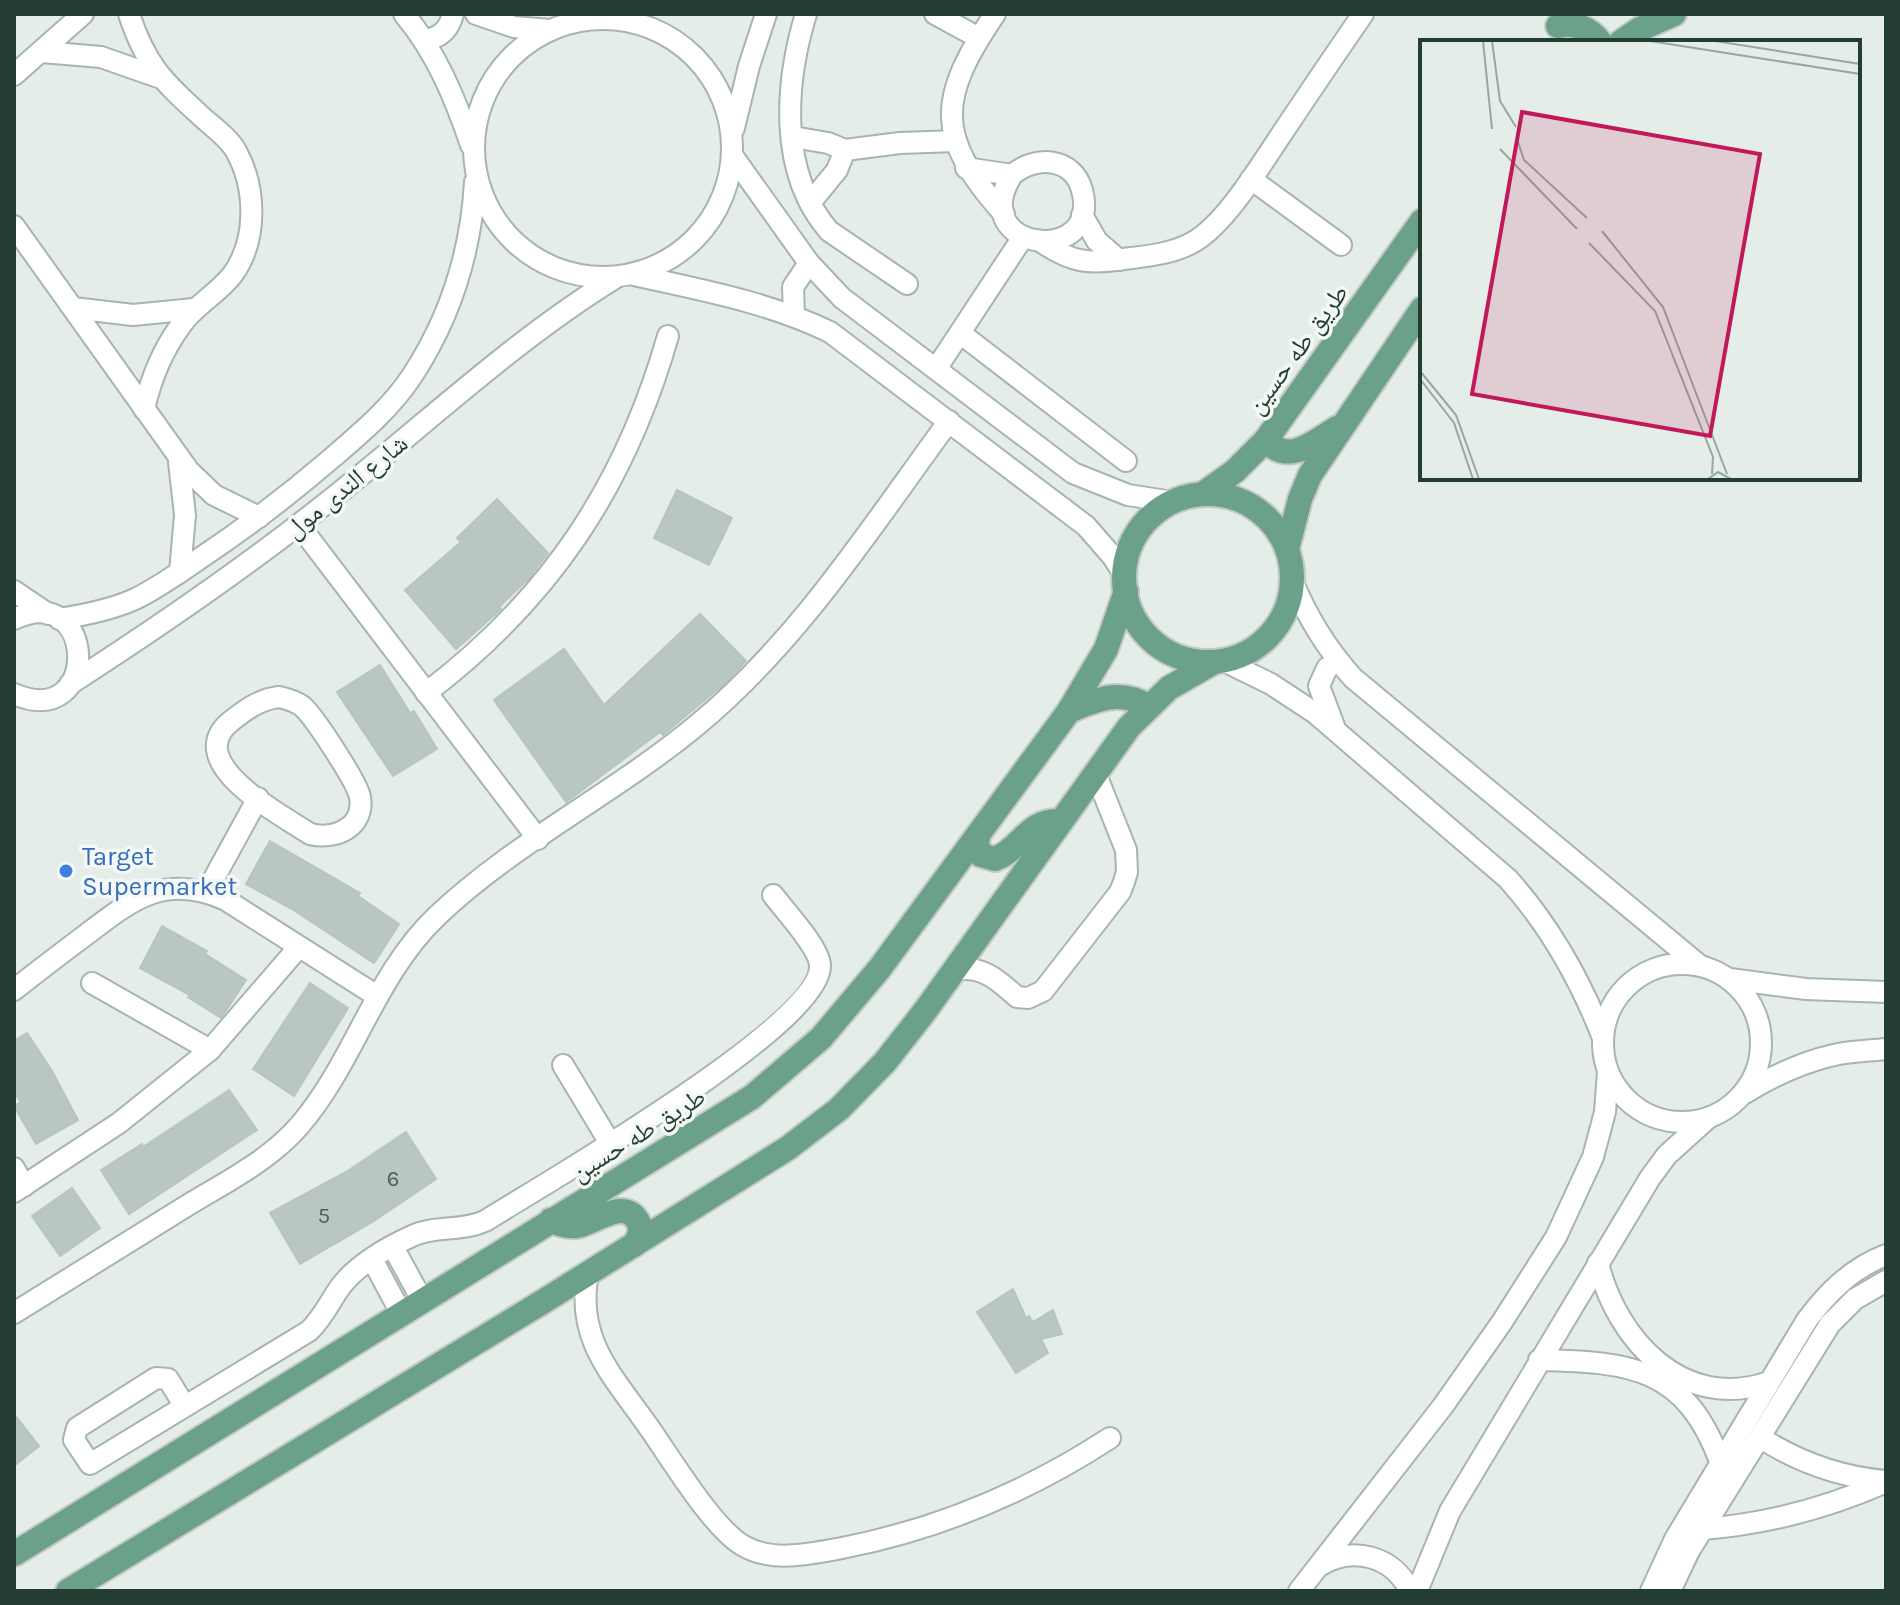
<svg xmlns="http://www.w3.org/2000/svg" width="1900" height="1605" font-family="Karla,'Noto Naskh Arabic',sans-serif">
<rect width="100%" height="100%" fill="#e4ede8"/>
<!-- building -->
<g fill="#b9c7c0" stroke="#b6c6be" stroke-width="2">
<path d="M677,490L732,518L709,565L654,538Z"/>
<path d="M497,499L548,553L529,578L499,607L501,609L456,649L405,590L461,542L457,538Z"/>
<path d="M700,614L746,661L725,683L663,735L660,732L566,802L494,700L564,649L604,705Z"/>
<path d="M380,665L410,713L414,711L437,749L393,776L337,692Z"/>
<path d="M270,841L360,893L358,896L399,924L374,963L292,909L246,884Z"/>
<path d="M162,926L207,951L205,954L246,980L221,1018L188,997L190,995L140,968Z"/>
<path d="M310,983L348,1008L294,1096L253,1069Z"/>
<path d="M27,1033L52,1071L78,1120L36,1144L14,1106L21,1102L14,1092V1041Z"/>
<path d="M229,1090L257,1130L129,1214L101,1170L142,1144L143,1147Z"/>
<path d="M406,1132L436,1179L374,1221L300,1264L270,1213L346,1172Z"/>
<path d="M72,1188L100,1228L60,1256L32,1216Z"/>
<path d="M1013,1289L1026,1318L1029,1316L1033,1322L1053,1310L1062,1334L1041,1339L1048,1353L1016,1373L977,1312Z"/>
<path d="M14,1414L39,1446L14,1466Z"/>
</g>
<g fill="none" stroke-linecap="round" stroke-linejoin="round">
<defs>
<g id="minor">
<path d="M129,14C146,66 163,81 202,117C213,127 229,138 236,151C256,187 258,239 233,274C219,293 195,305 181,325C162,351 151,378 144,409"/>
<path d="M404,14C436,52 455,98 471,145"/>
<path d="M476,14L514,27L550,30"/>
<path d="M806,14C785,83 778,172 829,231L907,284"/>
<path d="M935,14L979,38"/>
<path d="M995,14C938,98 934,136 1004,214"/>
<circle cx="603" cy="148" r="129"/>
<path d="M424,40C440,38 449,30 453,14"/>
<path d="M42,52L101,57L158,77"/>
<path d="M14,75L83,14"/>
<path d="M734,128L749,66L766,14"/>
<path d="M793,137L828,143L845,150L900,143L956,141"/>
<path d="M732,155L809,263L842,298L1073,473L1128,495L1173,502"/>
<path d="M966,168L1012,175C1035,155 1073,157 1082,190C1103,267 964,252 1012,175"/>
<path d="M1251,179L1341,245"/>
<path d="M810,203L837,170L845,150"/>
<path d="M1082,215L1097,241L1119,260"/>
<path d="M14,226L189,471L214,495L259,517"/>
<path d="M1043,243C1073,263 1089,264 1124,259C1147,256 1174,254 1195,241C1225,223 1257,171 1277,141C1305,99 1334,56 1363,14"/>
<path d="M634,275C701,290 768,302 830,332L1086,526L1113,557L1125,576"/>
<path d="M73,308L133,315L194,309"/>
<path d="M794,316L793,287L809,263"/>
<path d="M960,333L1126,461"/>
<path d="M936,369L1023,237"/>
<path d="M179,462L185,515L180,572"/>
<path d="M299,525L538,839"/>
<path d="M1292,580C1307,617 1326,648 1353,678L1699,965"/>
<path d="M14,591L48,614"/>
<path d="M14,619C97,579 102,732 14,694"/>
<path d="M59,619C85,615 111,610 135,599C158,588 180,572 202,557C247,527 290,494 332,458C361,433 391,408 412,376C450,318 471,251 475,182"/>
<path d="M1224,661L1271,684L1315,713L1508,879C1551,927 1580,979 1603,1038"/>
<path d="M70,684C171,619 268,552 361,475C444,407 523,335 615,278"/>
<path d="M426,693C550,599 625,486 668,336"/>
<path d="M279,697C288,699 295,701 302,706C314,716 357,782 360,797C365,828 334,840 310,834C282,815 181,763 230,722C245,710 260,699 279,697Z"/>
<path d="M1334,726L1319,686L1327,668L1338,661"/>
<path d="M207,891L258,798"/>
<circle cx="1682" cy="1043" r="79"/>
<path d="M955,970C982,965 998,980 1017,997L1028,998L1043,991L1120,892L1124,882L1127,872L1126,850L1095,772"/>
<path d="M1730,979L1806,989L1886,992"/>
<path d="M92,983L210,1050"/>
<path d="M14,990C38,971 63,952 87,934C134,898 166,873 226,900L377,996"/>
<path d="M563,1065L610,1143"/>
<path d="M1745,1093C1773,1076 1802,1062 1834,1055C1851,1051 1869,1051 1886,1049"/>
<path d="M14,1168L24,1186"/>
<path d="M14,1192L119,1123L210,1050L298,948"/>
<path d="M393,1247L422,1300"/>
<path d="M372,1259L401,1313"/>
<path d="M1598,1263C1617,1341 1684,1412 1769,1382"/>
<path d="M588,1274C575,1339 613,1376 648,1426C670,1457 711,1526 742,1545C771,1563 810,1554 842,1548C940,1529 1027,1492 1110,1438"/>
<path d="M14,1313C72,1277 130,1241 188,1205C226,1182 270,1160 300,1125C354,1062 375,975 437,916C515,842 614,794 697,725C799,641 871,527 949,421"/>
<path d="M1539,1360C1631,1362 1686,1367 1721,1464"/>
<path d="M184,1405L168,1379L156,1378L77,1428L74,1440L90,1464L309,1331C323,1318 330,1301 341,1286C358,1264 388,1247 412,1236C435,1225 461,1232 485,1221C539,1187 824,1023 820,965C819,947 785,911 773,895"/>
<path d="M1761,1438C1800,1463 1840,1477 1886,1481"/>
<path d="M1703,1529C1768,1524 1827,1508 1886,1482"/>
<path d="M1319,1566C1353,1545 1393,1556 1410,1591"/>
<path d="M1299,1591L1443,1406L1502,1322L1556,1237L1593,1157L1605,1112L1608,1072"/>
<path d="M1417,1591L1450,1511L1650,1178L1667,1155L1708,1118"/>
<path d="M1651,1591L1675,1539L1807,1320C1828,1292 1852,1268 1886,1255"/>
<path d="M1670,1591L1689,1551L1830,1324L1855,1299L1886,1281"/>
</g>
<g id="major">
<path d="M1558,26C1574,22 1590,28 1600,42"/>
<path d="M1621,42L1640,29L1674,14"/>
<path d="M1266,440C1288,466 1314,442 1337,428"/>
<path d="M1203,494L1235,471L1266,440L1422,221"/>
<circle cx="1208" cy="578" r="84"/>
<path d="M1287,549L1300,499L1310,475L1422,309"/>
<path d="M1069,711C1097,699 1120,689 1148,706"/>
<path d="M978,835L977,845L981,855L995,859C1022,849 1027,819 1061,821"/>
<path d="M551,1220C559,1225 567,1227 577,1226C594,1223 623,1198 637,1220C643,1229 639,1237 634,1245"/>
<path d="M14,1554L752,1097L821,1038L880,968L1069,711L1106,649L1126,591"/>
<path d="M68,1591L544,1301L788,1148L839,1109L885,1062L925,1011L1129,727L1169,688L1214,662"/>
</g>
</defs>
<!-- minor casing -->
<use href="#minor" stroke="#a7b5ae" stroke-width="24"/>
<!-- major casing -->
<use href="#major" stroke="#c2c9c6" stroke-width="28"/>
<!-- minor -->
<use href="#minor" stroke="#fff" stroke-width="20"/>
<!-- major -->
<use href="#major" stroke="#6ba08b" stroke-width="24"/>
</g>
<!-- markers -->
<circle fill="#3f7fe0" stroke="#f4f9f6" stroke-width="3" cx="66" cy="871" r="8"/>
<g text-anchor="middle" stroke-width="7" stroke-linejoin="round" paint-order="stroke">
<!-- number labels -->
<g font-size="22" fill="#496056">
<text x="393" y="1186">6</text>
<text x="324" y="1223">5</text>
</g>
<!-- street labels -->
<g font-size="26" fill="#243d33" stroke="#f4f9f6">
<text transform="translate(1297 349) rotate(-54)" y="9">طريق طه حسين</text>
<text transform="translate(346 486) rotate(-39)" y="9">شارع الندى مول</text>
<text transform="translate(638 1134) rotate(-32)" y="9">طريق طه حسين</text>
</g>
<!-- shop labels -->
<g font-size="26" fill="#366cbe" stroke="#f4f9f6" text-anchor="start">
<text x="82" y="865">Target<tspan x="82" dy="30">Supermarket</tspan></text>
</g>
</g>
<!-- overview -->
<g transform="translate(1420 40)">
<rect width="440" height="440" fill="#e4ede8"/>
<path fill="none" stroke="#97a7a0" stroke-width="2" d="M63,1L72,89M72,1L80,61L96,87M230,1L440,34M295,1L440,24M98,102L104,120L167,178M80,109L157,189M182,191L243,267L307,434M169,203L235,271L293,417L292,434M0,331L36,375L59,439M0,339L34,383L53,439M288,439L298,432L311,439"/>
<path fill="#c2185b" fill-opacity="0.15" stroke="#c2185b" stroke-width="4" d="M102,72L340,114L290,396L52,354Z"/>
<rect width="440" height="440" fill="none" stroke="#243d33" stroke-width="4"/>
</g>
<!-- border -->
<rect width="1900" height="1605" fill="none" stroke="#243d33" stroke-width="32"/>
</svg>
